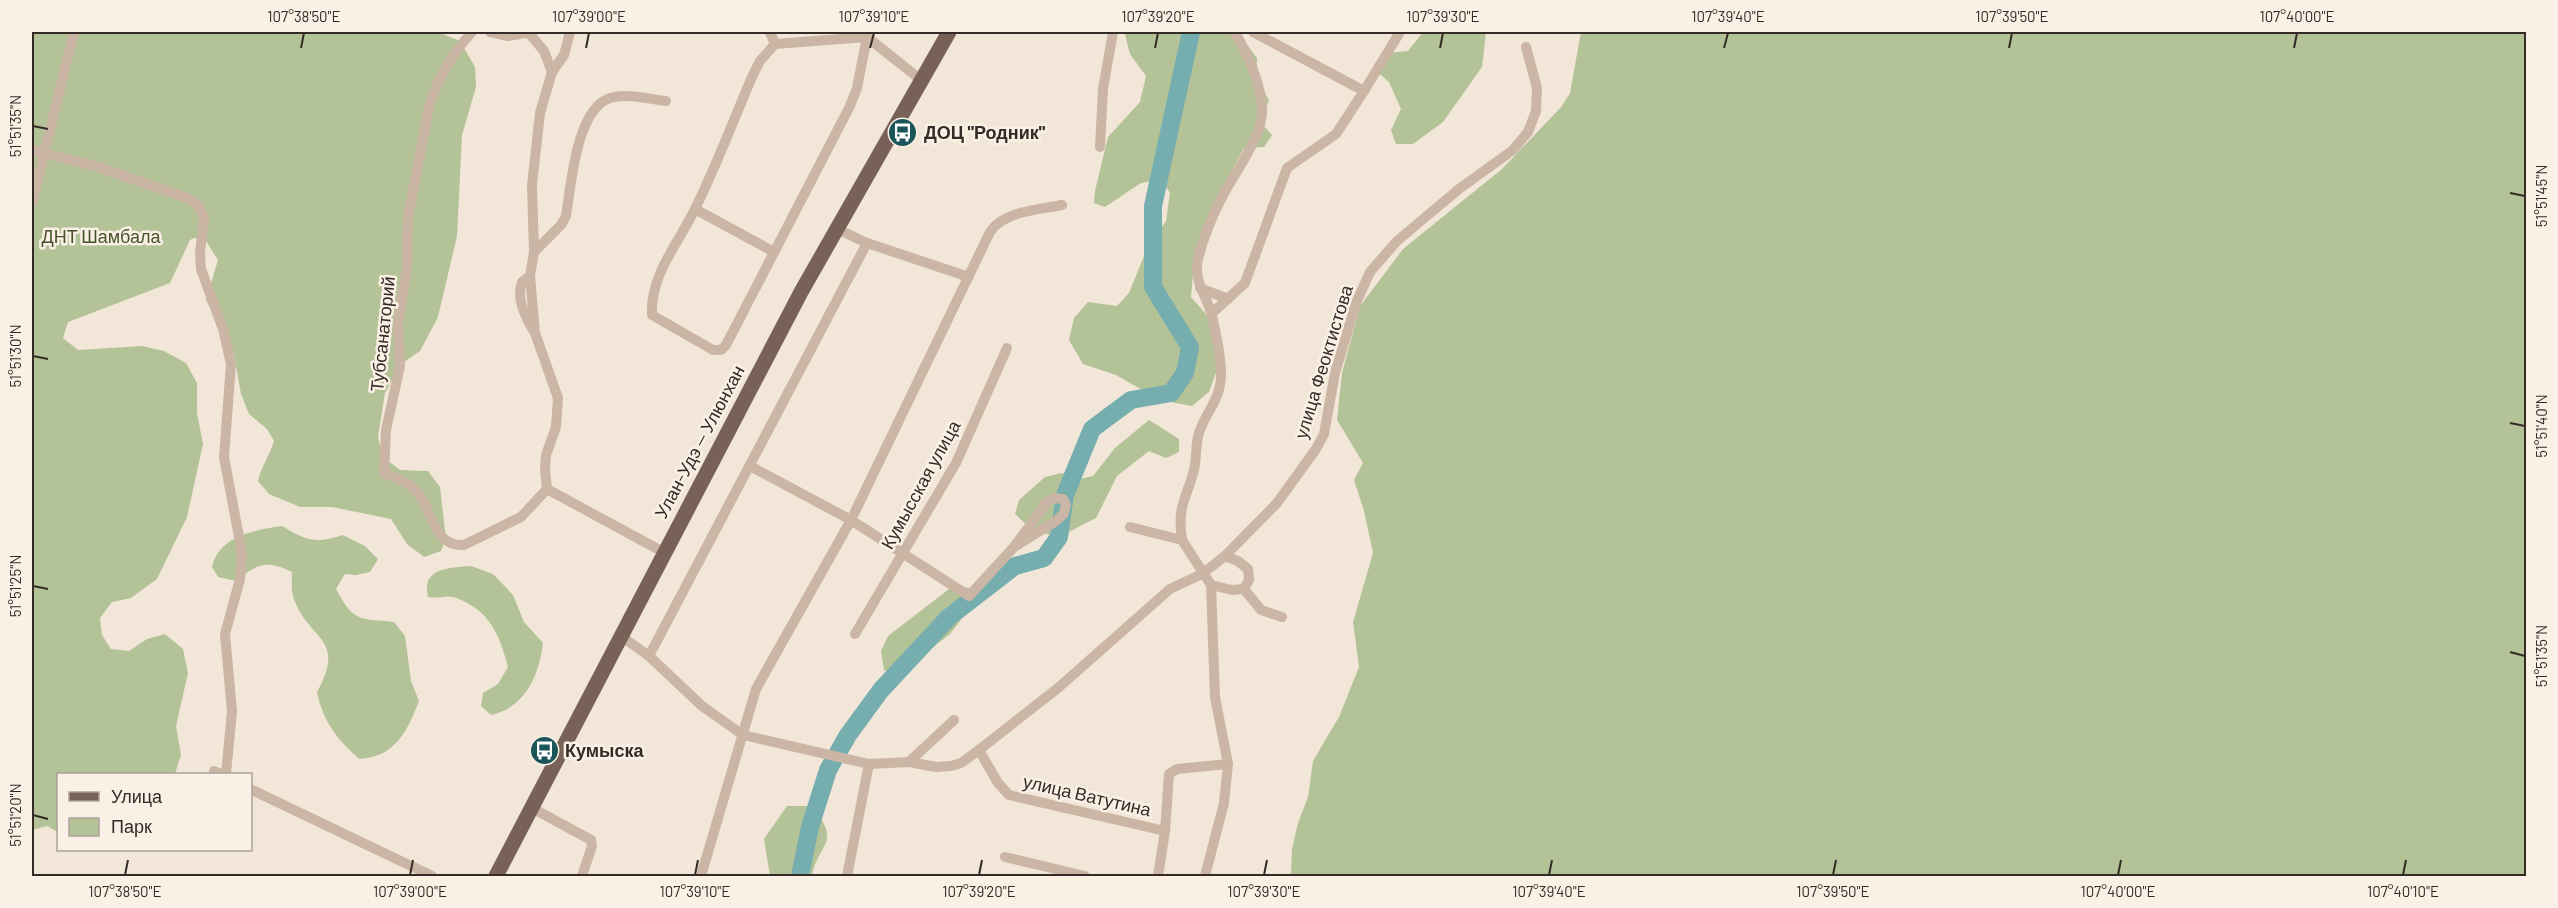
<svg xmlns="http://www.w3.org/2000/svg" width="2558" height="908" font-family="Barlow,sans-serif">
<rect width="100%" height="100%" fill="#f2e6d8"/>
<!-- green -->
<g fill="#b4c298">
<path d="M32,32H438L460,41L475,67L476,87L462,135L457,236L438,317L420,351L401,364L385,393L378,437L382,456L400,470L428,471L440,487L446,539L441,551L424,557L407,544L391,519L332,507H300L269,494L258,481C262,465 269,457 274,441L267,429L249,414L241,394L234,354L206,300L218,260L206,241L194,238L190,240L170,283L68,322L63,338L78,350L142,346L164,351L186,363L197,383V413L203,444L187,517L157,579L131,598L112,602L100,618L102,635L111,649L129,651L147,639L165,634L183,649L188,673L176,726L181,755L175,774H58V832L47,826L32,830Z"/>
<path d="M1128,32H1237L1257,58L1256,79L1269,100L1261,123L1272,135L1264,147L1244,148L1218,196L1195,252L1191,297L1213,322L1221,358L1209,392L1192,406L1160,400L1116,375L1083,364L1069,340L1074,318L1088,302L1117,306L1129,293L1148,246L1166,221L1170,193L1161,179L1141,183L1105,207L1094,203L1095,191L1108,137L1140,102L1146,76L1130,54L1125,35Z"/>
<path d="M1423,32H1486L1482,67L1443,122L1413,144H1396L1391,130L1401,109L1389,82L1374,69L1387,53L1408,51Z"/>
<path d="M1581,32H2526V876H1291L1292,849L1298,823L1308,797L1313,761L1339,717L1359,667L1353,622L1373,553L1364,511L1354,480L1363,463L1337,420L1342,373L1360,306L1403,249L1502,169L1562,106L1570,93Z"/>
<path d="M1149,420L1179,439V452L1166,458L1149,451L1117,476L1096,518L1059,537L1032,530L1015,514L1019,500L1045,477L1062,473L1079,479L1093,476L1115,448Z"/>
<path d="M282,526C307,541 315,544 343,535L365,546L378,559L370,572L356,575L345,574L336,589C354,623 359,618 394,622L405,636L411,681L419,701C407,732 395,757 359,759C337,739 323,722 317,692C348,636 307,641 293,596C291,589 292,579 292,572C266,559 257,564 236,581L218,577L212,567C219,536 254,530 282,526Z"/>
<path d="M471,566L493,574L513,595L524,622L543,643C539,675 526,707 491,715L481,706L483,693L498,684L508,667C500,636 490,610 456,598C448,595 438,599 428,597C421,567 450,568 471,566Z"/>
<path d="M953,586L969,588L974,603L950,634L897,675L884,670L881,651L888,636Z"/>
<path d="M787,806H812C843,845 818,842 812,876H770L764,839Z"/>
</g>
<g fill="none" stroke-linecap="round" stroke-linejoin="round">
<!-- river -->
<path stroke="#76aeb0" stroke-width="18" d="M800,876L810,827L828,770L848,735L881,690L949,617L1015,566L1044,558L1059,537L1065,495L1092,429L1131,400L1171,393L1185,373L1190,347L1153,287V206L1191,32"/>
<!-- minor -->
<g stroke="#cbb5a4" stroke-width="10">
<path d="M472,32C453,53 437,79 429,107L408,217L407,268L398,323L400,366L386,430L384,473C396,478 409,482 417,492C434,512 432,546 464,545L521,517L547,489"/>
<path d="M490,32L508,36L532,32"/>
<path d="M528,32L544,51L552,72"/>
<path d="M770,32L775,44L867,37"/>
<path d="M866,32L867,37L921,80"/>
<path d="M775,44L760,61L752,77C733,121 716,167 695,209C678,244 650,275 652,315L713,350H721L726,345L850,106L857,88L867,37L871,32"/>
<path d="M1364,91L1400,32"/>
<path d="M1100,147L1103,89L1113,32"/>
<path d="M32,150L98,167L187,198L198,205L204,218L200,252L201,269L223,329L231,364L224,457L242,553L240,579L225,634L232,711L226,774"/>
<path d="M32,203L74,32"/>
<path d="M695,209L774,252"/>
<path d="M837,229L867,243L969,277"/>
<path d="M534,252L561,225L566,216C571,186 576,109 610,98C627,93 649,99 666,101"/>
<path d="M530,276L534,252L532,185L540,113L552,72L564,55L570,32"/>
<path d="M1200,288L1228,299"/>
<path d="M1211,314L1245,283L1287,168L1336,134L1364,91L1253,32"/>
<path d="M535,333C526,319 516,298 522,282L530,276L535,333L558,398L556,427L546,455L545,470L547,489L665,553"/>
<path d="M750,466L851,520L969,596L1014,547L1056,521L1064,513L1066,505L1063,499L1054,498L1047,502L1014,547"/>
<path d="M1130,527L1182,540L1211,585L1215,697L1228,764L1224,803L1205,876"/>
<path d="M1182,540C1177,504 1186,501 1194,470C1197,458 1195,445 1199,433C1206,411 1221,400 1221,374C1221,356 1216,333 1212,316C1207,296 1193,281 1198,259C1203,239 1212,217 1221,199C1233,175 1264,135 1262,109C1261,82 1248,55 1235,32"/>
<path d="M1211,585L1232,590L1244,589L1249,580L1248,569L1238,561L1225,556"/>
<path d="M1244,589L1261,610L1282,617"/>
<path d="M855,634L956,463L1007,348"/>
<path d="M621,636L649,656L867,243"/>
<path d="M649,656L702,706L743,735L869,764L909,762L954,720"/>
<path d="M979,750L998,783L1009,795L1165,831L1158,876"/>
<path d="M909,762L936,767L951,766L961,763L979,750L1058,688L1170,589L1202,574L1225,556L1277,503L1316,449L1324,434L1335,373L1356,303L1370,272L1397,241L1459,189L1513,150L1528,132L1536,111L1537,88L1526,47"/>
<path d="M214,771L221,774"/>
<path d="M250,789L432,876"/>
<path d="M532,808L591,840L592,846L582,876"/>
<path d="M1165,831L1169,774L1177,769L1228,764"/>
<path d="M1005,857L1085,876"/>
<path d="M701,876L756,689L851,520L990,232C1004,211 1038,210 1062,205"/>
<path d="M847,876L869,764"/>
</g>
<!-- primary -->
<path stroke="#786156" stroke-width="15" d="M496,876L801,292L949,32"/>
</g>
<!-- ticks -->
<path fill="none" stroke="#352b26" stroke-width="2" d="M301,48L304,33M586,48L589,33M870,48L874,33M1155,48L1158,33M1440,48L1443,33M1724,48L1728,33M2009,48L2012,33M2294,48L2297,33M33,126L48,129M2510,193L2525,196M33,356L48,359M2510,423L2525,426M33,586L48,589M2510,652L2525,656M33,815L48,819M125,875L128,860M410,875L413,860M695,875L698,860M979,875L982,860M1264,875L1267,860M1549,875L1552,860M1833,875L1836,860M2118,875L2121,860M2403,875L2406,860"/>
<!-- icons -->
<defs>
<symbol id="bus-disc" viewBox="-11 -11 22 22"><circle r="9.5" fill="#1a5559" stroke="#faf0e5"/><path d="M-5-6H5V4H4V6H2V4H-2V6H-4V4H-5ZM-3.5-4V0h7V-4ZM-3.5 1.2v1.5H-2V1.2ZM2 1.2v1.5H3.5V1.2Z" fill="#fff"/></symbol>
</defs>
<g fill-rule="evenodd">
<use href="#bus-disc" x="886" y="116" width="33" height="33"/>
<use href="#bus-disc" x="528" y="734" width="33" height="33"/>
</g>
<g text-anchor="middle" stroke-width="5" stroke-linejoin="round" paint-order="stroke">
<!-- poi labels -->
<g font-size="18" font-weight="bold" fill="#352b26" stroke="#faf0e5" text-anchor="start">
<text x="924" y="139">ДОЦ "Родник"</text>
<text x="565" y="757">Кумыска</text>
</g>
<!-- park labels -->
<g font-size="18" fill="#455529" stroke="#faf0e5">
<text x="101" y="243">ДНТ Шамбала</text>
</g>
<!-- street labels -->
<g font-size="18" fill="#352b26" stroke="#faf0e5">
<text transform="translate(383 334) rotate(-84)" y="6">Тубсанаторий</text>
<text transform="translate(1324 362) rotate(-73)" y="6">улица Феоктистова</text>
<text transform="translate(700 442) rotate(-62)" y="6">Улан-Удэ — Улюнхан</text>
<text transform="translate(921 485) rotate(-61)" y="6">Кумысская улица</text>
<text transform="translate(1087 796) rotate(13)" y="6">улица Ватутина</text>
</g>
</g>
<!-- border -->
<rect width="2558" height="908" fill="none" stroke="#faf0e5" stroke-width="66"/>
<!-- legend -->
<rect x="57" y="773" width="195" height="78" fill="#faf0e5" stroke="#aba199" stroke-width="1.5"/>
<rect x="69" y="792" width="30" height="9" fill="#786156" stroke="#aba199" stroke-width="1.5"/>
<text x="111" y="803" font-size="18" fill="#352b26">Улица</text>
<rect x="69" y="818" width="30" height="18" fill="#b4c298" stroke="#aba199" stroke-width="1.5"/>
<text x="111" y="833" font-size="18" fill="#352b26">Парк</text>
<rect x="33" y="33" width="2492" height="842" fill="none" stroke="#352b26" stroke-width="2"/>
<g font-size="15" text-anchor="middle" fill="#352b26">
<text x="304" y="22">107°38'50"E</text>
<text x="589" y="22">107°39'00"E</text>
<text x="874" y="22">107°39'10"E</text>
<text x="1158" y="22">107°39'20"E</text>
<text x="1443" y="22">107°39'30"E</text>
<text x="1728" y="22">107°39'40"E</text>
<text x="2012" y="22">107°39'50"E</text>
<text x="2297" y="22">107°40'00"E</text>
<text transform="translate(16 126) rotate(-90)" y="5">51°51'35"N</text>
<text transform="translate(2542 196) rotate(-90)" y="5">51°51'45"N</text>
<text transform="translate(16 356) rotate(-90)" y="5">51°51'30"N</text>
<text transform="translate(2542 426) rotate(-90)" y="5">51°51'40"N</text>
<text transform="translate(16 586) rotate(-90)" y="5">51°51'25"N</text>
<text transform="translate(2542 656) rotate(-90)" y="5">51°51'35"N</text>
<text transform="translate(16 815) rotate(-90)" y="5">51°51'20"N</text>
<text x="125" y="897">107°38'50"E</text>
<text x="410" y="897">107°39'00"E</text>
<text x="695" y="897">107°39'10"E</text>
<text x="979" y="897">107°39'20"E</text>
<text x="1264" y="897">107°39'30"E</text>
<text x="1549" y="897">107°39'40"E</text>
<text x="1833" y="897">107°39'50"E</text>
<text x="2118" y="897">107°40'00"E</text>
<text x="2403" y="897">107°40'10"E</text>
</g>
</svg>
